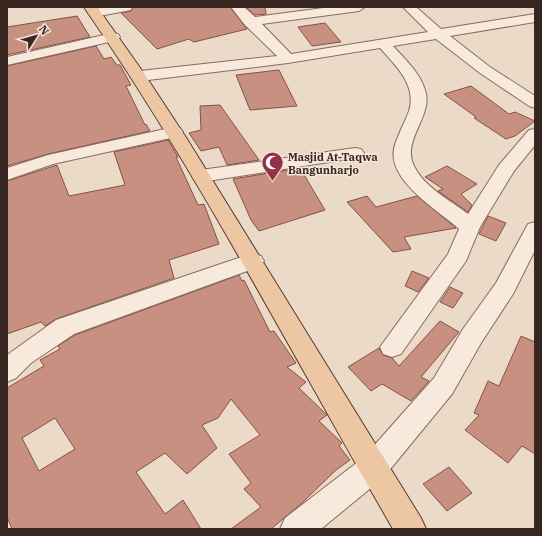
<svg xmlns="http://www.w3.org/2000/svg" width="542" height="536" font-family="'IBM Plex Serif',serif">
<rect width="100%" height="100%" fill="#ecdac8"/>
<!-- building -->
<g fill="#c89081" stroke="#855245" fill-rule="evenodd">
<path d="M133,7H230L247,29L194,42L189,39L157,49L121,13L131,11Z"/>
<path d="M246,7H265L266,14L255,15Z"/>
<path d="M77,16L90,37L7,55V27Z"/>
<path d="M325,23L341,42L312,46L298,27Z"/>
<path d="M96,46L104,59L111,57L117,65H120L131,85L126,86L145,125L146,124L150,131L48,154L7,166V66Z"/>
<path d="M279,70L297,106L250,110L236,75Z"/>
<path d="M471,86L509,114L515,112L535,121L515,136L506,139L474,118L476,117L444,94Z"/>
<path d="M220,105L259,160L227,165L219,147L201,151L189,133L201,130L200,106Z"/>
<path d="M168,140L178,157H176L198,205L204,204L219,244L169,260L174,278L56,319L45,326L41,322L7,334V181L57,165L69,196L125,185L114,152Z"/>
<path d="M447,166L477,184L461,194L472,205L468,212L438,191L443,189L425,177Z"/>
<path d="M300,168L325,210L259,231L251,220L233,179Z"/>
<path d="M367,196L376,207L417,196L456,228L404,237L411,249L393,252L347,202Z"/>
<path d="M488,216L506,223L496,241L479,234Z"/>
<path d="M412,271L429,278L418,292L405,286Z"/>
<path d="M239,275L242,281L244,280L270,332L274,331L296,363L287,367L306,382L299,388L327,415L319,421L342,443L339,446L350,460L336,470L303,502L271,529H231L261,507L244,489L251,483L229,454L260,435L231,399L218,418L202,425L217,448L187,474L165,453L136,472L165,514L183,500L201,529H12L7,517V388L44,366L40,360L60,349L58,346L75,335ZM55,418L75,449L39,471L22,438Z"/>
<path d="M450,287L463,293L453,308L440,302Z"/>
<path d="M440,321L459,332L421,377L429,381L411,401L382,384L371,391L348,367L379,348L383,355L392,358L399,366Z"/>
<path d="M521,336L535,342V454L522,446L508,463L465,430L479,415L474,413L488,381L499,386Z"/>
<path d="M449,467L472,493L447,511L423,484Z"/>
</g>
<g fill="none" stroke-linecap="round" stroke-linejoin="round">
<defs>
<g id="street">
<path d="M105,7H132L131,10L94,17L88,13L89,10Z"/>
<path d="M231,7H244L255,17L331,7H365L359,11L262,24L291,54L428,32L403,7H416L441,29L535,14V22L450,36L490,67L535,96V108L529,106L480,73L436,39L393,46C405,59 420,73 425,90C434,116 401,140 414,166C424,187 450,200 468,214L499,165L529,130L535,129V145L514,171L480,227L466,261L401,354L392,357L383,354L380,347L448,254L459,229C439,211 403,190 395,164C392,155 394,145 398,137C401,128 406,120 409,111C417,85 396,66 380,48L288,63L140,81L135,79L132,76L135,73L140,71L277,56L245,25Z"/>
<path d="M113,33L118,34L120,37L118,40L7,65V57Z"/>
<path d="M174,127L180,128L183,132L180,136L53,164L7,180V168L48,155Z"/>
<path d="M355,148L361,149L364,153L361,157L201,182L194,180L192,176L194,172L201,170Z"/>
<path d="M535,222V250L513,294L481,343L452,394L383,478L321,529H280L285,518L363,458L434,378L463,329L496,283L528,224Z"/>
<path d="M253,253L261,256L264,261L261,266L74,334L31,363L16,378L7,382V355L56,320Z"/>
</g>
<path id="primary" d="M84,7H97L143,72L187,139L421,518L426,529H393C292,354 199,174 84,7Z"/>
</defs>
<!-- street casing -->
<use href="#street" stroke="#886c5e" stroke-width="2"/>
<!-- primary casing -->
<use href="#primary" stroke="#563b32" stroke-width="2"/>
<!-- street -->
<use href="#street" fill="#f7e9db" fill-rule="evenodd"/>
<!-- primary -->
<use href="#primary" fill="#edc7a3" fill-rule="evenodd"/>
</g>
<!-- icons -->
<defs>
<symbol id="mosque-pin" viewBox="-11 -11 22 30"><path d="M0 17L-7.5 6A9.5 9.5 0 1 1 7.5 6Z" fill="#933146" stroke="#f4e6d8"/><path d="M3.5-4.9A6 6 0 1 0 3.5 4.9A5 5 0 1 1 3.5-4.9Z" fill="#fff"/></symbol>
</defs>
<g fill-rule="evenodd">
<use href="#mosque-pin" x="260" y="150" width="25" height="34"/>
</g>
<g text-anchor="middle" stroke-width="3" stroke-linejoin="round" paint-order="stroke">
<!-- poi labels -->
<g font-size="11" font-weight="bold" fill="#392821" stroke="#f4e6d8" text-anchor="start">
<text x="288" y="161">Masjid At-Taqwa<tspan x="288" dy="13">Bangunharjo</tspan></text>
</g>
</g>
<!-- border -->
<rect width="542" height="536" fill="none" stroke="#392821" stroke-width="16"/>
<!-- north arrow -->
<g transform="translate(36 36) rotate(53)" stroke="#f4e6d8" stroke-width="3" paint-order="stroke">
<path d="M0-3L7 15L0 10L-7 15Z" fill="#392821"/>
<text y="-6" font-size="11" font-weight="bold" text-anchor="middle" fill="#392821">N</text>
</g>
</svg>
